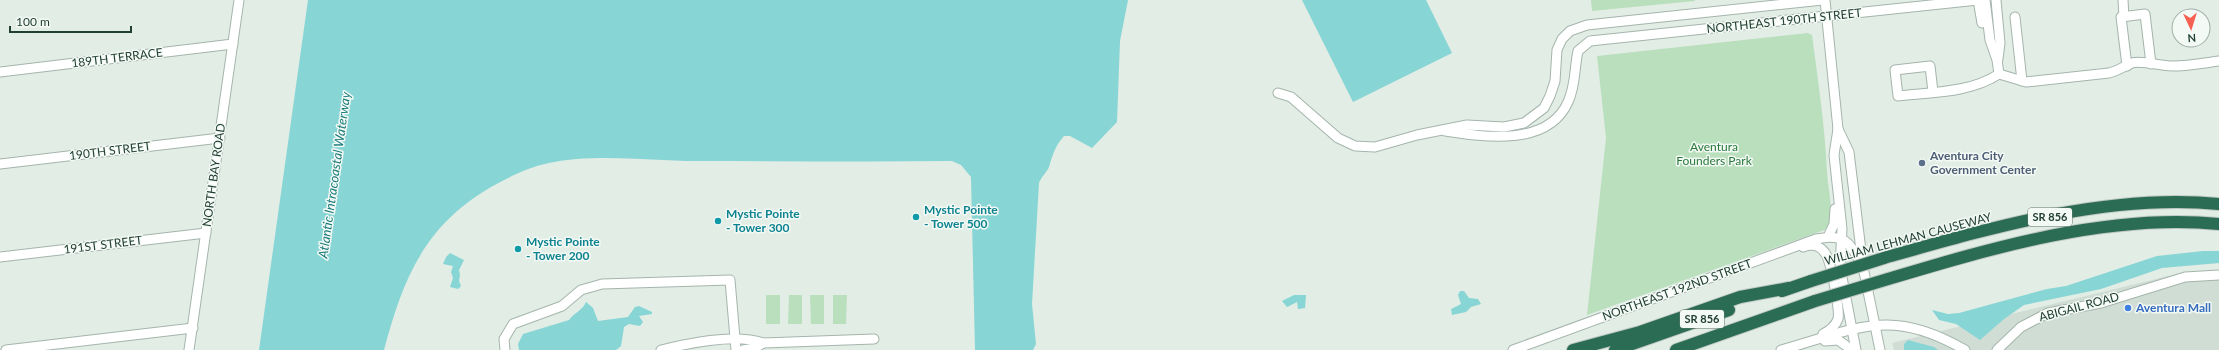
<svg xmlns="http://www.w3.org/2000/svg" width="2219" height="350" font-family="Lato,sans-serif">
<rect width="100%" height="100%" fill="#e2ede6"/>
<!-- built -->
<path fill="#d0ddd5" d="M2185,272H2219V350H1894L1892,343Z"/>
<!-- green -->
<g fill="#badfbd">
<path d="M1591,0H1695V1L1592,11Z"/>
<path d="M1808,33L1812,35C1818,81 1825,126 1827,172C1828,191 1835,212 1827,229L1587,315L1606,138L1597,56Z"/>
<rect x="766" y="295" width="14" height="29"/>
<path d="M789,295H802V324H788Z"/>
<path d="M810,295H824V324H811Z"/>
<path d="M833,295H847L846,324H833Z"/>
</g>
<!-- water -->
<g fill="#87d5d4">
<path d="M308,0H1128L1120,41L1117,122L1092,148L1070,136H1064C1055,146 1053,154 1049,167C1047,172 1041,177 1039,183L1032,304L1036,344L1033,350H975L971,177L961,165L952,161C867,162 782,161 697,161C650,161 595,153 549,163C529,167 509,177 491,187C424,226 403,279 384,350H259Z"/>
<path d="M1302,0H1426L1452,53L1353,102Z"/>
<path d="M2203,251H2219V263L2162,268L2101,289L2024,305L2004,319L1980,340L1956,324L1939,320L1932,310L1948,314L1959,313L2047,289L2066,286L2157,256Z"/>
<path d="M450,253L464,260L459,270L460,275L459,281L461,286L458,289L450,287L453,278L451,272L453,266L443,264L446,257Z"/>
<path d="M1460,291H1464L1469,298L1478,299L1481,304L1471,307L1466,312L1452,315L1451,309L1461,304L1458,295Z"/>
<path d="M1294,295H1306L1305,308L1298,309L1297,302L1287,307L1282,301Z"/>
<path d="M586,302L593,308L598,321L628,317L635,307L639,306L652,312V314L639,316L643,322L640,326L629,324L624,327L621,346L616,350H519L518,344L523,334L569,320C574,313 583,310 586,302Z"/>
<path d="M1908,340L1934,347L1938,350H1904V344Z"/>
</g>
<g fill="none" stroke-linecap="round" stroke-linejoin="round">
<defs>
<g id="minor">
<path d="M1825,0L1838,129L1834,155L1842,229L1840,267L1856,350"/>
<path d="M1978,0L1982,23"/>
<path d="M1985,0L1990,40L1997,60L1999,74"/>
<path d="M1996,0L2000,43L1998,59"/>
<path d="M2123,0L2124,17"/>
<path d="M2015,17L2022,81"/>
<path d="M2127,66L2121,17L2145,14L2151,64"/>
<path d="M0,72L233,44"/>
<path d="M1933,92L1930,66L1895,70L1898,96C1932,92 1970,93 1999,74L2026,82L2109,73C2118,71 2124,66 2132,63C2142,60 2160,66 2172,66C2188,66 2204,63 2219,61"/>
<path d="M1278,93L1291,97L1338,138L1355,146L1375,147L1417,135L1467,125L1504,127L1524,123L1544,108L1550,96L1555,81L1557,50L1562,39L1570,31L1587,25L1823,0"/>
<path d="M1838,129L1849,152L1863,267L1880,350"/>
<path d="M1445,131C1484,137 1548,147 1568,102C1576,85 1574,69 1578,51L1590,41L1978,0"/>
<path d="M0,164L220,138"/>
<path d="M1828,237L1834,224L1835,209"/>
<path d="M1803,247C1811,244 1820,245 1825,253C1831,260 1840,311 1838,319C1835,327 1829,331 1823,334"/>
<path d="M0,257L206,233"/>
<path d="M1825,341L1838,340L1852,350"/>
<path d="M6,350L193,328"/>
<path d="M189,350L239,0"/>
<path d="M505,350L504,339L513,324L562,306L581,290L602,284L730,280L736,350"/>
<path d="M661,350C689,343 735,333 763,343L874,339"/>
<path d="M743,350L755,348L763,343"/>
<path d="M1513,350L1816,239C1846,233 1849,242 1863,267"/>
<path d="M1781,350C1857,329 1890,306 1965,350"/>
<path d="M1997,350L2021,327L2048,313L2101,303L2185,277L2219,275"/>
</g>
<g id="highway">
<path d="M1884,258C1990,228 2108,193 2219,204"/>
<path d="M1888,279C1992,248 2109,213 2219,224"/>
<path d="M1782,291L1811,281"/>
<path d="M1573,350L1640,332L1740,297L1789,288"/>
<path d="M1615,350L1729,310"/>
<path d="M1676,350L1815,301"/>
</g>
</defs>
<!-- minor casing -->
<use href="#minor" stroke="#a4b5ac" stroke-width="11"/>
<!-- highway casing -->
<use href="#highway" stroke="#c1c9c6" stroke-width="14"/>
<!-- minor -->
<use href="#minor" stroke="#fff" stroke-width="9"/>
<!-- highway -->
<use href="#highway" stroke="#2b6d54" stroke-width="12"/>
<defs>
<g id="highway-bridge">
<path d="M1811,281L1884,258"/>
<path d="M1815,301L1888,279"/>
</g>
</defs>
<!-- highway-bridge casing -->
<use href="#highway-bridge" stroke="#c1c9c6" stroke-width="14" stroke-linecap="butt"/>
<!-- highway-bridge -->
<use href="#highway-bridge" stroke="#2b6d54" stroke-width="12"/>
</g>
<!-- markers -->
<circle fill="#5c6f8a" stroke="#f3f9f5" stroke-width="1.5" cx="1922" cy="163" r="4"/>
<g fill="#0f9aa8" stroke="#f3f9f5" stroke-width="1.5">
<circle cx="916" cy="217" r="4"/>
<circle cx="718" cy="221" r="4"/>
<circle cx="518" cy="249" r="4"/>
</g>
<circle fill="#3f7fe0" stroke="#f3f9f5" stroke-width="1.5" cx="2128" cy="308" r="4"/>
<g text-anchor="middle" stroke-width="3" stroke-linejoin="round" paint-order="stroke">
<!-- shield labels -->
<g fill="#f3f9f5" stroke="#60776c" stroke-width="1">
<rect x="2028" y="208" width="44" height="18" rx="3"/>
<rect x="1680" y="310" width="44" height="18" rx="3"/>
</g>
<g font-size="11" font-weight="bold" fill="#213f32">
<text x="2050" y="221">SR 856</text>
<text x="1702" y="323">SR 856</text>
</g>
<!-- street labels -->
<g font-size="12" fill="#213f32" stroke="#f3f9f5">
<text transform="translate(1784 21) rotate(-6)" y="4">NORTHEAST 190TH STREET</text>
<text transform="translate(117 58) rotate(-7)" y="4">189TH TERRACE</text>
<text transform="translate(110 151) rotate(-7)" y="4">190TH STREET</text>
<text transform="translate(214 175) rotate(-82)" y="4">NORTH BAY ROAD</text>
<text transform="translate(1908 239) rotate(-15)" y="4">WILLIAM LEHMAN CAUSEWAY</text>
<text transform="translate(103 245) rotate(-7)" y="4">191ST STREET</text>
<text transform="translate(1677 290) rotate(-20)" y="4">NORTHEAST 192ND STREET</text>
<text transform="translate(2079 307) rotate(-15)" y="4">ABIGAIL ROAD</text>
</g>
<!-- park labels -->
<g font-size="12" fill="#29793a" stroke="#f3f9f5">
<text x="1714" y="151">Aventura<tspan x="1714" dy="14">Founders Park</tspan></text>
</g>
<!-- service labels -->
<g font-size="12" font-weight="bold" fill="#4e5e75" stroke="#f3f9f5" text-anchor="start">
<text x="1930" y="160">Aventura City<tspan x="1930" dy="14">Government Center</tspan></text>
</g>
<!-- culture labels -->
<g font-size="12" font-weight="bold" fill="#0d838f" stroke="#f3f9f5" text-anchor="start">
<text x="924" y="214">Mystic Pointe<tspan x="924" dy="14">- Tower 500</tspan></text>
<text x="726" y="218">Mystic Pointe<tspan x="726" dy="14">- Tower 300</tspan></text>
<text x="526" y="246">Mystic Pointe<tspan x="526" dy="14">- Tower 200</tspan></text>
</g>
<!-- shop labels -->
<g font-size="12" font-weight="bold" fill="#366cbe" stroke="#f3f9f5" text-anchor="start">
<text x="2136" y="312">Aventura Mall</text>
</g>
<!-- water labels -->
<g font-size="13" font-style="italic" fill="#177a79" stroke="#f3f9f5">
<text transform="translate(334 175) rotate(-82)" y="5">Atlantic Intracoastal Waterway</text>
</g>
</g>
<!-- north arrow -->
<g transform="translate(2191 28) rotate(176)"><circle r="19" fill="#f3f9f5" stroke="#9fafa7"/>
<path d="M0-3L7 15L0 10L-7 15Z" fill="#f96054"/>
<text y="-6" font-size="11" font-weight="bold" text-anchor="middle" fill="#213f32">N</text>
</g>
<!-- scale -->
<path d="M10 26v6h121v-6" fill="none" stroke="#213f32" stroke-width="2"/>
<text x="16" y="26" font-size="12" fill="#213f32" stroke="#f3f9f5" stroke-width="3" paint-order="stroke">100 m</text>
</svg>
